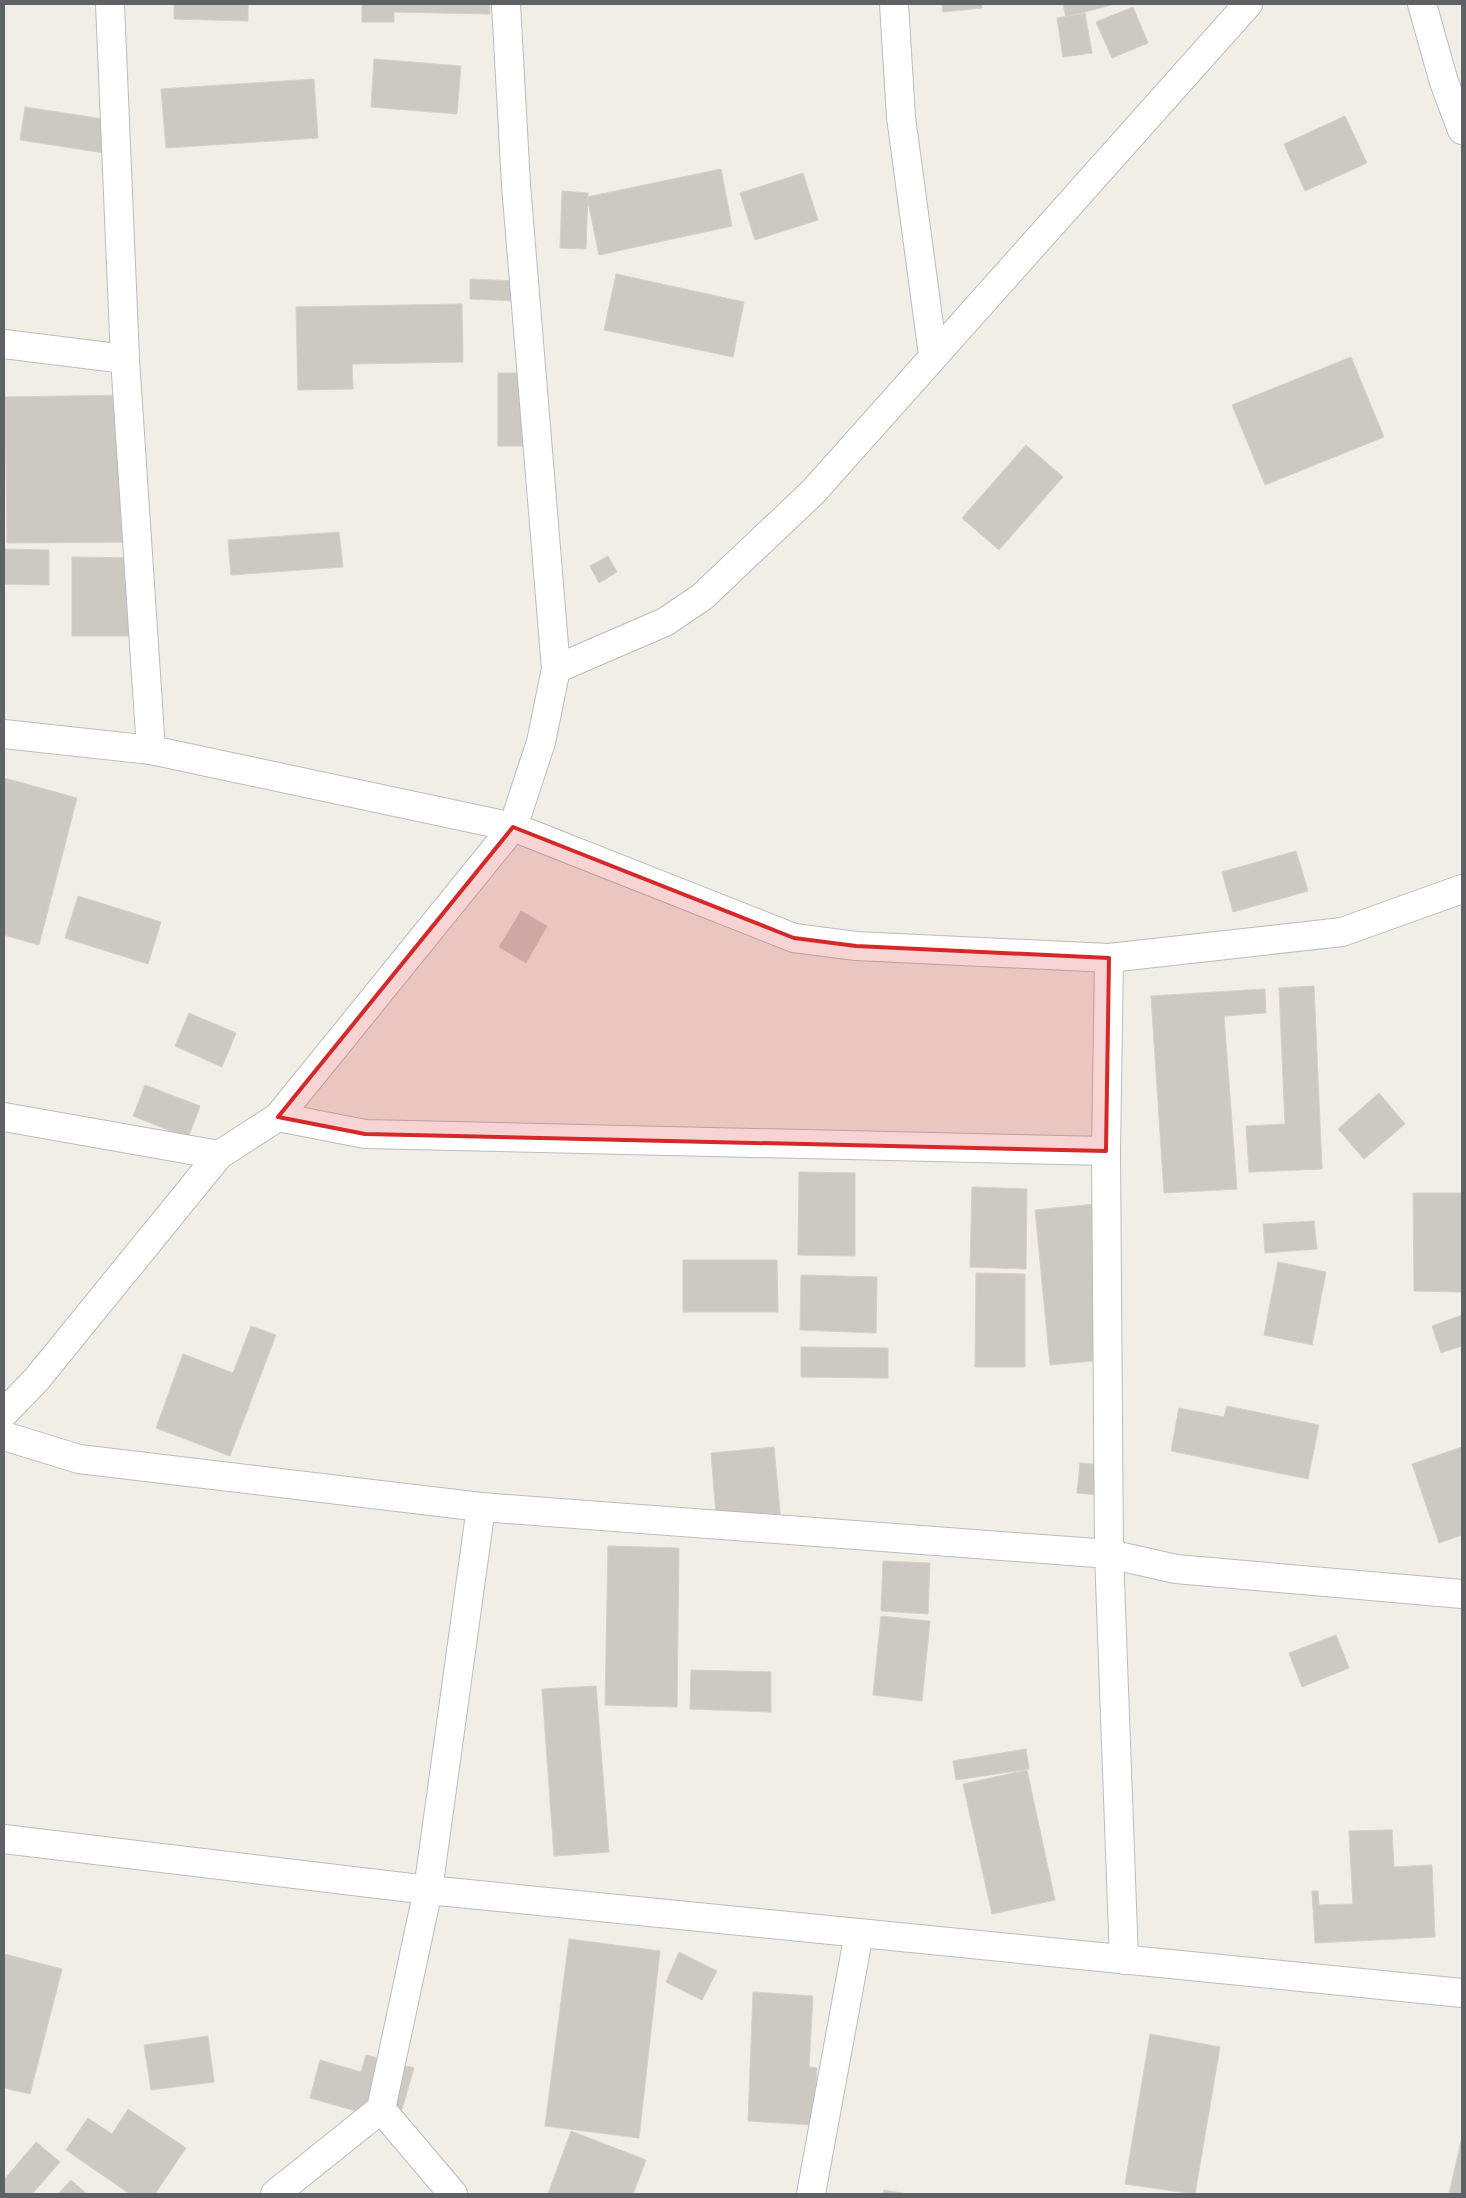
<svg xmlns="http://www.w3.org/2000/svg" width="1466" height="2198" font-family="'Nunito Sans',sans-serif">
<rect width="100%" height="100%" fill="#f1eee6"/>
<!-- building -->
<g fill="#ccc9c3" stroke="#d6d0c4">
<path d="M174,4H248V21L174,19Z"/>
<path d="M362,4H490V14L394,12V22H362Z"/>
<path d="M942,4H981L982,8L943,12Z"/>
<path d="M1063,4H1115L1066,17Z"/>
<path d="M1133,7L1148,43L1112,58L1096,22Z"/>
<path d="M1085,13L1092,53L1063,57L1057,18Z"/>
<path d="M374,59L461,66L457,114L371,107Z"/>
<path d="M314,79L318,138L166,148L161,89Z"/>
<path d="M25,107L116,121L111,154L20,140Z"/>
<path d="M1345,116L1367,163L1305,191L1284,144Z"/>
<path d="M721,169L732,226L599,255L587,197Z"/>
<path d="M803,173L818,220L755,240L740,193Z"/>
<path d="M562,191L588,193L586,249L560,248Z"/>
<path d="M616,274L744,302L733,357L604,330Z"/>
<path d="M470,279L518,281L517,301L470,299Z"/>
<path d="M462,304L463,362L352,364L353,389L298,390L296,307Z"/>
<path d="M1351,357L1384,437L1265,485L1232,405Z"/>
<rect x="498" y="373" width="31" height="73"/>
<path d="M131,395L133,542L7,543L5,397Z"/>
<path d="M1026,445L1063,477L999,550L962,518Z"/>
<path d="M339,532L343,567L231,575L228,540Z"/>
<path d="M4,549L49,550V585L4,584Z"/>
<path d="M608,556L617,572L599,583L590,566Z"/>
<path d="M72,557L142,558V636H72Z"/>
<path d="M4,778L77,798L39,945L4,935Z"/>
<path d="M1296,851L1308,891L1233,912L1222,872Z"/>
<path d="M78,896L161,922L148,964L65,938Z"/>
<path d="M521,911L547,926L526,963L499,947Z"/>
<path d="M1314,986L1322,1169L1249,1172L1246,1126L1285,1124L1279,988Z"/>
<path d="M1265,989L1266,1013L1224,1016L1237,1189L1164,1193L1151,996Z"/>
<path d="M189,1013L236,1033L222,1067L175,1046Z"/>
<path d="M145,1085L200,1106L188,1138L133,1116Z"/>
<path d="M1379,1093L1405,1124L1364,1159L1338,1129Z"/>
<path d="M799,1172L855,1173V1256L798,1255Z"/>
<path d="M972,1187L1027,1189L1026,1269L970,1267Z"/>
<path d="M1413,1193H1462V1292L1414,1291Z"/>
<path d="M1106,1203L1122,1358L1050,1365L1035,1210Z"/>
<path d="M1314,1221L1317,1249L1265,1253L1263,1224Z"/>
<path d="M683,1260H777L778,1312H683Z"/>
<path d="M1278,1262L1326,1272L1312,1345L1264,1335Z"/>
<path d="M976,1273L1025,1274V1367H975Z"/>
<path d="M801,1275L877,1277L876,1333L800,1330Z"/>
<path d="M1462,1315V1346L1441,1353L1432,1326Z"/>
<path d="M251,1326L276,1335L230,1456L156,1428L183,1354L233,1373Z"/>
<path d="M801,1347L888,1348V1378L801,1377Z"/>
<path d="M1227,1406L1319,1425L1308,1479L1171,1451L1179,1408L1224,1417Z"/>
<path d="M774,1447L781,1522L717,1527L711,1453Z"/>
<path d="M1462,1447V1535L1439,1543L1412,1464Z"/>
<path d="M1080,1463L1115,1466L1112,1496L1077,1493Z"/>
<path d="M608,1546L679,1548L677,1707L605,1705Z"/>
<path d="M883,1561L930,1563L928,1614L881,1611Z"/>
<path d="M881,1616L930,1621L922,1701L873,1695Z"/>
<path d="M1336,1635L1349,1668L1302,1687L1289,1653Z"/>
<path d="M691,1670L771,1672V1712L690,1709Z"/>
<path d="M596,1686L609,1852L554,1856L542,1689Z"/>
<path d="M1026,1749L1029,1769L956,1780L953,1761Z"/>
<path d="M1027,1770L1055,1900L992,1914L963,1784Z"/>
<path d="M1392,1830L1394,1867L1432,1865L1435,1937L1315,1943L1312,1891H1318L1319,1905L1353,1904L1349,1831Z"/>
<path d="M569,1939L660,1951L639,2138L545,2126Z"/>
<path d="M679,1952L717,1971L702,2000L666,1982Z"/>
<path d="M4,1954L62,1969L30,2094L4,2088Z"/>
<path d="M753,1992L813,1996L809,2067L817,2068L813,2125L748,2121Z"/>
<path d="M1150,2034L1220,2047L1195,2194L1125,2184Z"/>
<path d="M208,2036L214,2082L151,2090L144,2045Z"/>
<path d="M366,2055L414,2068L398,2123L310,2098L320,2060L361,2072Z"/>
<path d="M128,2109L186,2148L155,2194H130L66,2150L88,2118L112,2134Z"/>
<path d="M571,2131L646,2160L633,2194H548Z"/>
<path d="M1462,2137V2194H1449Z"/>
<path d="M36,2142L60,2162L32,2194H4V2180Z"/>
<path d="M71,2180L87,2194H58Z"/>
<path d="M884,2190L907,2194H883Z"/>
</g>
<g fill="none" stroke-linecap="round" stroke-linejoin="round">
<defs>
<g id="minor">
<path d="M110,4L125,359L151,750"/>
<path d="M894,4L901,117L933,355"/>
<path d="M1422,4L1444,82L1462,130"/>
<path d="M4,344L125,359"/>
<path d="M556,669L665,622L702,597L813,492L1248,4"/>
<path d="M4,734L151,750L513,827L794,938L856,946L1109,958L1342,932L1462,889"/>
<path d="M1109,958L1106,1151L1109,1554L1124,1960"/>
<path d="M4,1117L219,1155"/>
<path d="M278,1117L365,1134L1106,1151"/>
<path d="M4,1413L36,1380L219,1155L278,1117L513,827L541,742L556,669L516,185L506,4"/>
<path d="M4,1436L79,1459L481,1507L1109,1554L1176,1569L1462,1594"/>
<path d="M4,1839L428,1890L1462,1993"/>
<path d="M381,2109L453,2194"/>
<path d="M275,2194L381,2109L428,1890L481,1507"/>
<path d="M811,2194L859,1933"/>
</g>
</defs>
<!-- minor casing -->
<use href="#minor" stroke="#b9bcc0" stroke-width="30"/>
<!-- minor -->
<use href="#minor" stroke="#fff" stroke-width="28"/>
</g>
<!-- marked area -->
<path fill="#d62828" fill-opacity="0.2" stroke="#d62828" stroke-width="4" stroke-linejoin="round" d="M513,827L794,938L856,946L1109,958L1106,1151L365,1134L278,1117Z"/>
<!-- border -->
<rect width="1466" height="2198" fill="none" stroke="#5e6267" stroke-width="10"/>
</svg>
